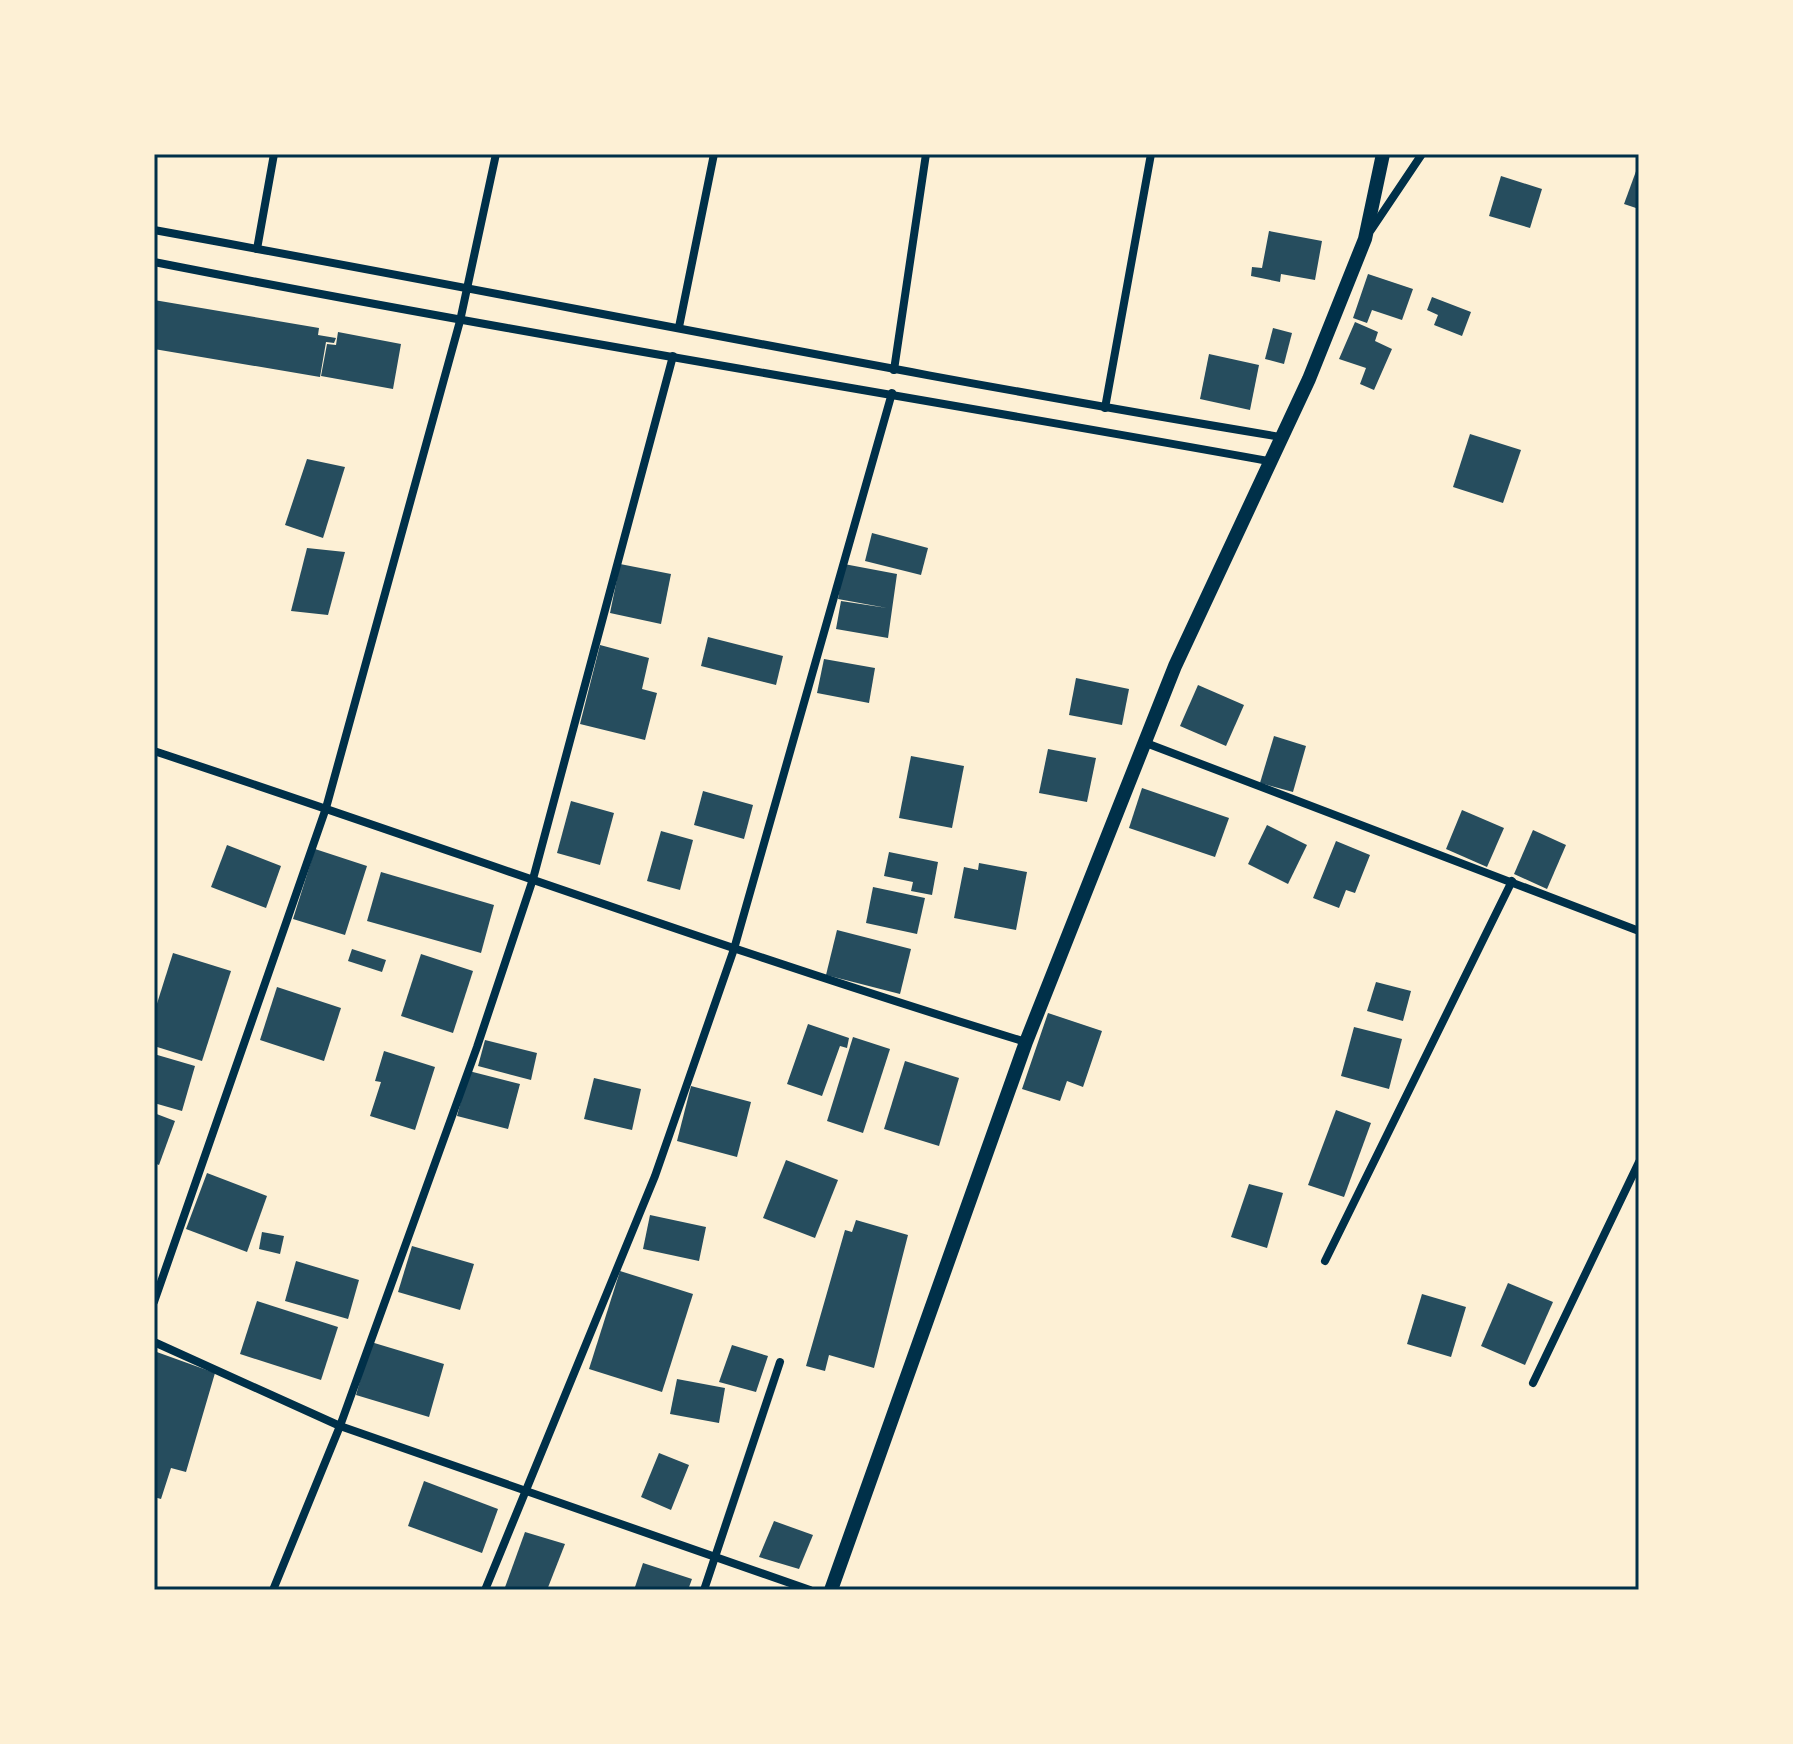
<svg xmlns="http://www.w3.org/2000/svg" width="1793" height="1744" font-family="'Open Sans',sans-serif">
<rect width="100%" height="100%" fill="#fdf0d5"/>
<!-- building -->
<g fill="#264d5e">
<path d="M1639,163V209L1624,204Z"/>
<path d="M1501,176L1542,189L1530,228L1489,216Z"/>
<path d="M1269,231L1322,241L1315,280L1281,274L1280,282L1251,276L1252,267L1262,268Z"/>
<path d="M1368,274L1413,289L1402,320L1372,310L1367,323L1353,318Z"/>
<path d="M1432,297L1471,312L1462,336L1434,325L1438,315L1427,310Z"/>
<path d="M154,300L319,328L318,335L336,338L334,343L326,342L320,377L154,349Z"/>
<path d="M1355,322L1378,332L1375,341L1392,349L1374,390L1360,384L1366,368L1339,359Z"/>
<path d="M1273,328L1292,333L1284,364L1265,359Z"/>
<path d="M338,332L401,344L393,389L321,376L327,344L336,345Z"/>
<path d="M1209,354L1259,365L1250,410L1200,399Z"/>
<path d="M1470,434L1521,450L1503,503L1453,487Z"/>
<path d="M307,459L345,467L323,538L285,525Z"/>
<path d="M872,533L928,548L921,575L865,561Z"/>
<path d="M307,548L345,552L328,615L291,611Z"/>
<path d="M620,564L671,574L661,624L610,613Z"/>
<path d="M844,564L897,574L888,638L836,629L841,601L887,608L838,599Z"/>
<path d="M708,637L783,656L776,685L701,666Z"/>
<path d="M600,645L649,658L642,689L657,693L645,740L580,724Z"/>
<path d="M824,659L875,668L869,703L817,693Z"/>
<path d="M1076,678L1129,689L1122,725L1069,715Z"/>
<path d="M1198,685L1244,705L1226,746L1180,726Z"/>
<path d="M1274,736L1306,746L1293,792L1260,783Z"/>
<path d="M1048,749L1096,758L1087,802L1039,793Z"/>
<path d="M911,756L964,766L952,828L899,818Z"/>
<path d="M1142,788L1229,818L1215,857L1129,828Z"/>
<path d="M703,791L753,805L744,839L694,825Z"/>
<path d="M571,801L614,813L600,865L557,853Z"/>
<path d="M1462,810L1504,828L1487,867L1446,849Z"/>
<path d="M1267,825L1307,845L1288,884L1248,864Z"/>
<path d="M1533,830L1566,845L1547,889L1514,874Z"/>
<path d="M661,831L693,840L680,890L647,881Z"/>
<path d="M1336,841L1370,855L1355,893L1346,890L1339,908L1313,898Z"/>
<path d="M227,845L281,866L266,908L211,887Z"/>
<path d="M315,849L367,866L345,935L293,919Z"/>
<path d="M889,852L938,862L932,895L911,891L913,882L884,876Z"/>
<path d="M979,863L1027,872L1016,930L954,918L964,867L978,870Z"/>
<path d="M381,872L494,905L481,953L367,921Z"/>
<path d="M873,887L925,898L917,934L866,923Z"/>
<path d="M837,930L911,949L900,994L826,975Z"/>
<path d="M352,949L386,960L382,972L348,961Z"/>
<path d="M173,953L231,971L202,1061L154,1046V1013Z"/>
<path d="M421,954L473,971L453,1033L401,1016Z"/>
<path d="M1376,982L1411,991L1403,1021L1367,1011Z"/>
<path d="M277,987L341,1008L324,1061L260,1040Z"/>
<path d="M1048,1013L1102,1031L1083,1087L1067,1081L1060,1101L1022,1089Z"/>
<path d="M808,1024L849,1038L847,1048L840,1046L822,1096L787,1084Z"/>
<path d="M1354,1027L1402,1039L1389,1089L1341,1076Z"/>
<path d="M853,1037L890,1049L863,1133L827,1121Z"/>
<path d="M485,1040L537,1053L531,1080L478,1066Z"/>
<path d="M384,1051L435,1067L415,1130L370,1116L381,1082L375,1081Z"/>
<path d="M154,1054L195,1066L182,1111L154,1103Z"/>
<path d="M905,1061L959,1078L939,1146L884,1129Z"/>
<path d="M469,1071L520,1084L508,1129L457,1116Z"/>
<path d="M594,1078L641,1089L632,1130L584,1119Z"/>
<path d="M691,1086L751,1102L737,1157L677,1141Z"/>
<path d="M1336,1110L1371,1123L1344,1197L1308,1185Z"/>
<path d="M154,1113L175,1121L159,1165L154,1163Z"/>
<path d="M786,1160L838,1180L815,1238L763,1218Z"/>
<path d="M207,1173L267,1196L247,1252L186,1229Z"/>
<path d="M1249,1184L1283,1193L1267,1248L1231,1237Z"/>
<path d="M650,1215L706,1227L699,1261L643,1249Z"/>
<path d="M856,1220L908,1235L874,1368L829,1355L825,1371L806,1366L845,1230L852,1232Z"/>
<path d="M262,1232L284,1236L280,1254L259,1249Z"/>
<path d="M412,1246L474,1264L460,1310L398,1292Z"/>
<path d="M296,1261L359,1280L348,1319L285,1301Z"/>
<path d="M620,1271L693,1294L662,1392L589,1369Z"/>
<path d="M1508,1283L1553,1302L1525,1365L1481,1346Z"/>
<path d="M1422,1294L1466,1307L1451,1357L1407,1344Z"/>
<path d="M257,1301L338,1327L321,1380L240,1354Z"/>
<path d="M371,1342L444,1364L429,1417L356,1395Z"/>
<path d="M732,1345L768,1356L756,1392L719,1382Z"/>
<path d="M154,1351L215,1373L186,1472L171,1468L161,1499L154,1497Z"/>
<path d="M677,1379L725,1388L719,1423L670,1414Z"/>
<path d="M659,1453L689,1465L671,1510L641,1497Z"/>
<path d="M424,1481L498,1509L482,1553L408,1526Z"/>
<path d="M774,1521L813,1535L799,1569L759,1557Z"/>
<path d="M525,1532L565,1544L547,1590H504Z"/>
<path d="M643,1563L692,1579L688,1590H634Z"/>
</g>
<g fill="none" stroke-linecap="round" stroke-linejoin="round">
<!-- minor -->
<g stroke="#003049" stroke-width="8">
<path d="M154,230C530,298 904,375 1281,437"/>
<path d="M1371,230L1422,154"/>
<path d="M257,249L274,154"/>
<path d="M154,262C524,335 897,394 1268,461"/>
<path d="M679,327L714,154"/>
<path d="M894,370L926,154"/>
<path d="M1105,408L1151,154"/>
<path d="M1146,743L1639,931"/>
<path d="M154,751C445,847 733,953 1026,1042"/>
<path d="M1325,1261L1512,881"/>
<path d="M154,1302L326,808L460,321L496,154"/>
<path d="M154,1342L340,1426L810,1590"/>
<path d="M1533,1383L1639,1162"/>
<path d="M273,1590L340,1426L477,1047L533,879L673,356"/>
<path d="M485,1590L655,1176L734,949L892,393"/>
<path d="M704,1590L780,1362"/>
</g>
<!-- tertiary -->
<path stroke="#003049" stroke-width="14" d="M831,1590L1026,1042L1175,666L1309,379L1365,239L1383,154"/>
</g>
<!-- border -->
<rect width="1793" height="1744" fill="none" stroke="#fdf0d5" stroke-width="312"/>
<rect x="156" y="156" width="1481" height="1432" fill="none" stroke="#003049" stroke-width="3"/>
</svg>
